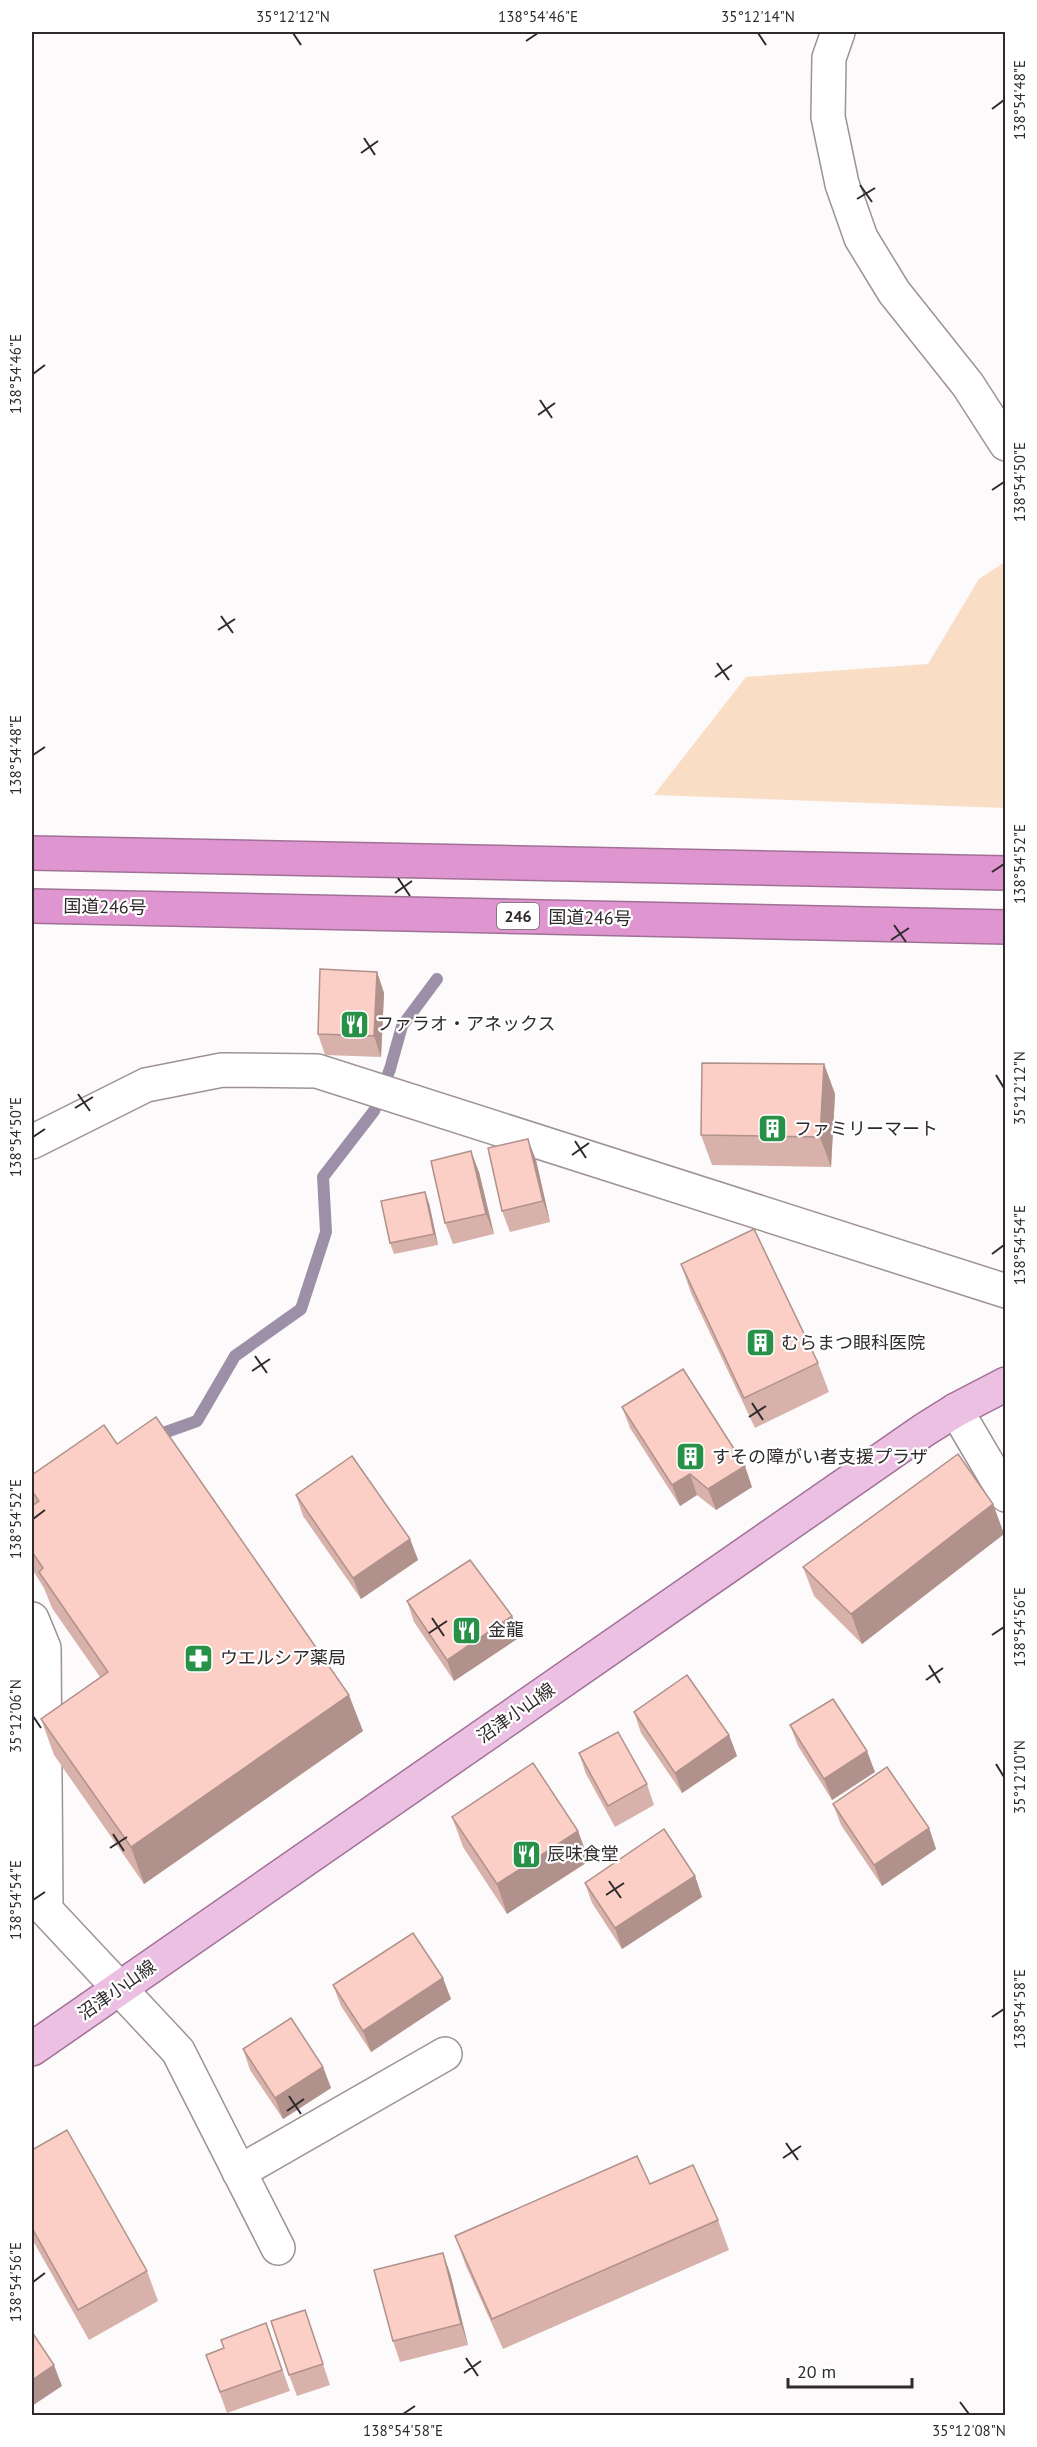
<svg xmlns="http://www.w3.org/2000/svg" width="1037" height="2447" font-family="'PT Sans','Noto Sans JP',sans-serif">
<rect width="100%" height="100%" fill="#fdfafb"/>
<!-- green -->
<path fill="#faddc5" d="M1005,562V808L654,795L746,677L928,664L979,579Z"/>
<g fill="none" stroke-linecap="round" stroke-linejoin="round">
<!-- stream -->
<path stroke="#9c90a9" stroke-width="12" d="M152,1437L197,1421L235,1356L301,1309L326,1232L323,1177L374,1111L390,1069L402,1026L437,979"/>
<defs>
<g id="minor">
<path d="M838,32L829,58L828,117L842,184L861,238L894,292L968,385L1006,444"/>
<path d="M32,1142L146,1085L222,1070L317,1071L1006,1291"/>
<path d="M956,1410L1006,1495"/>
<path d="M32,1619L44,1648L46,1910L178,2051L278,2248"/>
<path d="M239,2172L445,2054"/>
</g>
<path id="major" d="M32,2049L924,1430L956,1410L1006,1384"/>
<g id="highway">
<path d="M32,853L1006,873"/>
<path d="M32,906L1006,927"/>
</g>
</defs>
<!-- minor casing -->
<use href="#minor" stroke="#9f9294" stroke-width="36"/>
<!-- major casing -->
<use href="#major" stroke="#a17096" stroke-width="36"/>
<!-- highway casing -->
<use href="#highway" stroke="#a17096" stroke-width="36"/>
<!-- minor -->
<use href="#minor" stroke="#fff" stroke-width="33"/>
<!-- major -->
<use href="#major" stroke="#ecc0e3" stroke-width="33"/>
<!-- highway -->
<use href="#highway" stroke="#df96d0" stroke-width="33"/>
</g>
<!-- wall -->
<g fill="#d8b2aa">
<path d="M377,972L384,993L381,1057L325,1055L318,1034Z"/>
<path d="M824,1064L835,1094L831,1167L712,1165L701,1135Z"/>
<path d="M536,1160L550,1222L510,1232L502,1211Z"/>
<path d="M479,1172L494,1234L453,1244L445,1223Z"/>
<path d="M429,1203L438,1245L394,1254L390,1243Z"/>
<path d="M681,1264L818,1363L829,1392L755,1428L691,1293Z"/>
<path d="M622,1407L752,1487L716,1510L697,1495L680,1506L630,1428Z"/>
<path d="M117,1444L363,1731L144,1884L54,1755L41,1719L100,1677L52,1608L44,1588L32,1569V1506L33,1505L32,1501V1475Z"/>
<path d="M296,1495L410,1539L418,1560L361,1599L303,1516Z"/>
<path d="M993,1504L1004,1534L862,1644L814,1596L803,1567Z"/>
<path d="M407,1601L512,1616L520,1637L454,1681L414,1622Z"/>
<path d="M634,1712L729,1735L737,1756L682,1793L641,1733Z"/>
<path d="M790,1725L875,1772L832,1800L798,1746Z"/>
<path d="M579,1753L647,1784L654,1805L615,1827L586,1774Z"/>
<path d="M833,1804L929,1828L936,1849L882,1886L841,1825Z"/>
<path d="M452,1817L578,1831L589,1861L507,1914L463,1847Z"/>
<path d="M695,1876L702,1897L622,1949L592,1903L585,1883Z"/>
<path d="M333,1985L451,1999L371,2052L341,2006Z"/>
<path d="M243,2049L323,2067L331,2088L283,2119L250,2070Z"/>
<path d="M32,2150L147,2271L158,2301L89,2340L32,2239Z"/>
<path d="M650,2184L718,2220L729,2250L503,2349L466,2266L455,2236Z"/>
<path d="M450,2273L468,2345L400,2362L393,2341Z"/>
<path d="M266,2323L290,2391L227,2413L206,2355L224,2348Z"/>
<path d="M312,2331L330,2385L297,2396L289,2375Z"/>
</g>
<!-- shaded-wall -->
<g fill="#b0918b">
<path d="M377,972L384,993L381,1057L374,1036Z"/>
<path d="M824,1064L835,1094L831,1167L820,1137Z"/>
<path d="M528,1139L536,1160L550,1222L543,1201Z"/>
<path d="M471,1151L479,1172L494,1234L486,1214Z"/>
<path d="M425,1192L429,1203L438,1245L434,1234Z"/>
<path d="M745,1466L752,1487L716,1510L708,1489Z"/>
<path d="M690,1474L697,1495L680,1506L672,1485Z"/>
<path d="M993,1504L1004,1534L862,1644L851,1614Z"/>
<path d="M410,1539L418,1560L361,1599L353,1578Z"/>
<path d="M512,1616L520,1637L454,1681L447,1660Z"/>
<path d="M349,1695L363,1731L144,1884L131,1847Z"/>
<path d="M729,1735L737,1756L682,1793L675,1773Z"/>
<path d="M867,1751L875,1772L832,1800L824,1779Z"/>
<path d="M929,1828L936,1849L882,1886L874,1865Z"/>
<path d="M578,1831L589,1861L507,1914L497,1884Z"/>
<path d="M695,1876L702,1897L622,1949L615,1928Z"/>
<path d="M443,1978L451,1999L371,2052L363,2031Z"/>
<path d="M323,2067L331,2088L283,2119L275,2098Z"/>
<path d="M443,2253L450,2273L468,2345L461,2324Z"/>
<path d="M54,2365L62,2386L32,2406V2380Z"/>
</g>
<!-- building -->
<g fill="#fbcfc6" stroke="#b0918b" stroke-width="1.5">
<path d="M320,969L377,972L374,1036L318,1034Z"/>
<path d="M702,1063L824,1064L820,1137L701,1135Z"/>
<path d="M528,1139L543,1201L502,1211L488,1148Z"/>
<path d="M471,1151L486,1214L445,1223L431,1161Z"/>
<path d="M425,1192L434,1234L390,1243L381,1201Z"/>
<path d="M754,1229L818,1363L744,1398L681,1264Z"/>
<path d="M683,1369L745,1466L708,1489L690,1474L672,1485L622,1407Z"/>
<path d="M156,1417L349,1695L131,1847L41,1719L108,1672L39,1572L43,1568L32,1552V1506L39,1501L32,1491V1475L104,1425L117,1444Z"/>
<path d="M958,1454L993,1504L851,1614L803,1567Z"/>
<path d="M352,1456L410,1539L353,1578L296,1495Z"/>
<path d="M470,1560L512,1616L447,1660L407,1601Z"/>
<path d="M687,1675L729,1735L675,1773L634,1712Z"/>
<path d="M833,1699L867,1751L824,1779L790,1725Z"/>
<path d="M618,1732L647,1784L608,1806L579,1753Z"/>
<path d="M533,1763L578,1831L497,1884L452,1817Z"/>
<path d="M887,1767L929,1828L874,1865L833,1804Z"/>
<path d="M664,1829L695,1876L615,1928L585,1883Z"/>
<path d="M413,1933L443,1978L363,2031L333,1985Z"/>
<path d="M291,2018L323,2067L275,2098L243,2049Z"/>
<path d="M67,2130L147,2271L78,2310L32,2228V2150Z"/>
<path d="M637,2156L650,2184L693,2165L718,2220L492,2319L455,2236Z"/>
<path d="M443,2253L461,2324L393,2341L374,2270Z"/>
<path d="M305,2310L323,2364L289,2375L271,2321Z"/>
<path d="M266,2323L282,2370L220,2392L206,2355L224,2348L221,2340Z"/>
<path d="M32,2332L54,2365L32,2380Z"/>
</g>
<!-- ticks -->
<path fill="none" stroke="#2f2a2b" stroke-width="2" d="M293,33L301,45M758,33L766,45M526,41L538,33M992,109L1004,100M364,138L375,155M361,153L378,141M860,185L872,202M857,199L875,188M33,374L45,365M540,400L552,418M538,415L555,403M992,490L1004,482M221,616L233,633M218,630L235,619M717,663L729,680M715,677L732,665M33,755L45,747M992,872L1004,864M398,878L410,896M395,893L412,881M894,925L906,942M891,940L909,928M996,1075L1004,1088M78,1094L90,1111M75,1108L93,1097M33,1137L45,1129M575,1141L586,1158M572,1155L589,1143M992,1254L1004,1245M255,1356L267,1373M252,1371L270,1359M752,1403L763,1420M749,1417L766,1406M33,1519L45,1510M432,1618L444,1636M429,1633L447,1621M992,1635L1004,1627M929,1665L940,1683M926,1680L943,1668M33,1716L41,1728M996,1764L1004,1777M113,1834L124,1851M110,1848L127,1837M609,1881L621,1898M606,1895L624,1883M33,1900L45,1892M992,2017L1004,2009M289,2096L301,2114M287,2111L304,2099M786,2143L798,2160M783,2158L801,2146M33,2282L45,2273M466,2358L478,2376M464,2373L481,2361M960,2402L969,2414M403,2414L415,2406"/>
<!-- icons -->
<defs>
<symbol id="restaurant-square" viewBox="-11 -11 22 22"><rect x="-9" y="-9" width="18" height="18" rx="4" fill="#289148" stroke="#fff"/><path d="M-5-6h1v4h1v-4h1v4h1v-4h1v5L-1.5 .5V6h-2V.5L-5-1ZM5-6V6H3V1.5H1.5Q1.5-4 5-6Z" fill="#fff"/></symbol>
<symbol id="building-square" viewBox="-11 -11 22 22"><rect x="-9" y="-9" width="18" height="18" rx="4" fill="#289148" stroke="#fff"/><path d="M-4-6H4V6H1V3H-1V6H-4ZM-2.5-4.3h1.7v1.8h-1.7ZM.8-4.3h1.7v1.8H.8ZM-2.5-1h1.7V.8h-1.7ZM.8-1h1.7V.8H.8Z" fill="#fff"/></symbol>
<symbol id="pharmacy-square" viewBox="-11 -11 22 22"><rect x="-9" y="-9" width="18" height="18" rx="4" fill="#289148" stroke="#fff"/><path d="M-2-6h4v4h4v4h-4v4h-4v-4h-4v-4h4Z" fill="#fff"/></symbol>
</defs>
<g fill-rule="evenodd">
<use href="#restaurant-square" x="338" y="1008" width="33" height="33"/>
<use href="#building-square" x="756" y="1112" width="33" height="33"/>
<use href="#building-square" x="744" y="1326" width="33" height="33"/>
<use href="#building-square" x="674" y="1440" width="33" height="33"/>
<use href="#restaurant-square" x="450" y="1614" width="33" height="33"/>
<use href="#pharmacy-square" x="182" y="1642" width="33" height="33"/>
<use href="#restaurant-square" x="510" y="1838" width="33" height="33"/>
</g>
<g text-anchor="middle" stroke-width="4.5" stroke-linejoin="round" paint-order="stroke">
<!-- shield labels -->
<rect fill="#fff" stroke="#6d6a6b" stroke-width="1.5" x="497" y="903" width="42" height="26" rx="4.5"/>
<g font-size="16" font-weight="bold" fill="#2f2a2b">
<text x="518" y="922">246</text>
</g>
<!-- street labels -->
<g font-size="18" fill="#2f2a2b" stroke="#fff">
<text transform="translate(105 907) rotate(1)" y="6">国道246号</text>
<text transform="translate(590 918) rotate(1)" y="6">国道246号</text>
<text transform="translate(516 1713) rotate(-35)" y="6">沼津小山線</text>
<text transform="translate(117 1990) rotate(-35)" y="6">沼津小山線</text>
</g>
<!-- poi labels -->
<g font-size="18" fill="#2f2a2b" stroke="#fff" text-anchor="start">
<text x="376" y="1030">ファラオ・アネックス</text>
<text x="794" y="1135">ファミリーマート</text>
<text x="781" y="1349">むらまつ眼科医院</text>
<text x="712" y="1463">すその障がい者支援プラザ</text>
<text x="488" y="1636">金龍</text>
<text x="220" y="1664">ウエルシア薬局</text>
<text x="547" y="1860">辰味食堂</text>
</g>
</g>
<!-- border -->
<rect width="1037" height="2447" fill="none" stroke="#ffffff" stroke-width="66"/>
<!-- scale -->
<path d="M788 2378v9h124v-9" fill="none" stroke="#2f2a2b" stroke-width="3"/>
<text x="797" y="2378" font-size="18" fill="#2f2a2b" stroke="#ffffff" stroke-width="4.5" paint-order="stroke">20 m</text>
<rect x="33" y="33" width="971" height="2381" fill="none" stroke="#2f2a2b" stroke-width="2"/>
<g font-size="15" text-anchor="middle" fill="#2f2a2b">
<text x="293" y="22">35°12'12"N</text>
<text x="538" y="22">138°54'46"E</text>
<text x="758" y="22">35°12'14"N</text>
<text transform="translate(1020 100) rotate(-90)" y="5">138°54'48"E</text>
<text transform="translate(16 374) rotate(-90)" y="5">138°54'46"E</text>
<text transform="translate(1020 482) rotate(-90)" y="5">138°54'50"E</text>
<text transform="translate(16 755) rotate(-90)" y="5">138°54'48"E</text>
<text transform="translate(1020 864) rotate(-90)" y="5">138°54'52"E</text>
<text transform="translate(1020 1088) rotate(-90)" y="5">35°12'12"N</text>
<text transform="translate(16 1137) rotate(-90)" y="5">138°54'50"E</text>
<text transform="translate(1020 1245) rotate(-90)" y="5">138°54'54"E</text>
<text transform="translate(16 1519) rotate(-90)" y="5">138°54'52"E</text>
<text transform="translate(1020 1627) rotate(-90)" y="5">138°54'56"E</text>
<text transform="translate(16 1716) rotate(-90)" y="5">35°12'06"N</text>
<text transform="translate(1020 1777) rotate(-90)" y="5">35°12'10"N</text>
<text transform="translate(16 1900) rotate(-90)" y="5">138°54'54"E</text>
<text transform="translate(1020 2009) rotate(-90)" y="5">138°54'58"E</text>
<text transform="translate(16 2282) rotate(-90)" y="5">138°54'56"E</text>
<text x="403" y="2436">138°54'58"E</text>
<text x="969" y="2436">35°12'08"N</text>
</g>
</svg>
